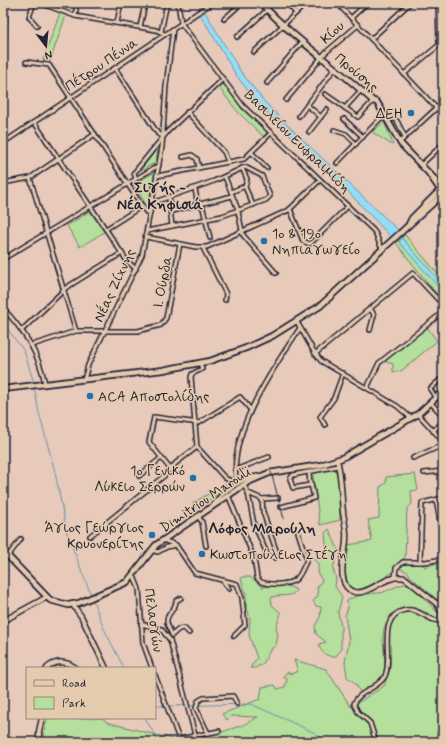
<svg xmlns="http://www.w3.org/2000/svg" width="446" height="745" font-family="Mynerve,sans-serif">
<rect width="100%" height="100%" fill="#e7caba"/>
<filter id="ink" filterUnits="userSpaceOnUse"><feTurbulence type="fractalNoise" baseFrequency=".025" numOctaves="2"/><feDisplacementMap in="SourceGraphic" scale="8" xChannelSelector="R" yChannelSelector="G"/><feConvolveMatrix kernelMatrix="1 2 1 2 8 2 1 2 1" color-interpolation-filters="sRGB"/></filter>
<g filter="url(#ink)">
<!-- green -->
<g fill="#b5df9c" stroke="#6c806c">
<path d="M60,13L66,15L50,61L43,60Z"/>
<path d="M224,84L243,109L267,132L264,137L238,112L219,88Z"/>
<path d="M384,122L393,144L392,145L372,132Z"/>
<path d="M158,148L156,162L140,171Z"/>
<path d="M155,172L148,205L147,206L133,184Z"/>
<path d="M90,211L104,232L80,247L67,226Z"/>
<path d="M405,235L443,280V302L396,243Z"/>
<path d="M427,327L437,341L401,371L393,372V364L386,362V360Z"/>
<path d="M335,469L339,481L340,520L320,525L313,476L314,473Z"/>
<path d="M415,474L418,490L411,491L412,504L407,509L405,558C397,562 396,569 390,574C381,580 362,592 352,589C342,577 345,559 348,545L372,541L368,520L379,518L380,487L386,483V477Z"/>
<path d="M229,482L232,483L229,487L195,509L193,503Z"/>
<path d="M329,529L338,549L333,569L336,579L335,586L342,597L338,612L341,627V650L335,657C328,657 319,652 319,644L326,642L316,634L315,626L320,617L321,607L316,606L313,601L318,596L317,588L322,580C316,573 319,571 318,564L314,560L327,554L325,533Z"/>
<path d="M443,561V596L436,599L410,576L408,572L400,569L399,567L404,563C411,566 420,560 425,567Z"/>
<path d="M242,577H250L263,587L285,585L295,589L296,591C290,599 279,593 271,598L272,605L281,613L276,628L278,635L276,645L270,650L263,664L255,668H250L257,658L249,635L250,619L246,604V594L241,579Z"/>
<path d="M405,584L412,586L439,614V617L434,618L428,613L415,609L443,623V706L439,742H192L243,725L258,717L231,716L227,720L222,714L260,699L262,687L275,685L277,689L285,687L287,679L283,677L287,672L291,674L298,671L294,660L326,669L351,707L384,686L389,671L386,624C375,642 402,685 360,692L355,683L347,677L345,662L349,641L345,615L348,608L347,601C351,596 371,593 377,593C384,594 396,585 405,584Z"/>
<path d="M47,718H103L106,722L184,742H42Z"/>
</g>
<!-- water -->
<g fill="#95ddf6" stroke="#6792ab">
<path d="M205,12L241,72L263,100L283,121L398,230L391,237L340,183L258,104L236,75L203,19L200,15Z"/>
<path d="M402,238L443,285V292L399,242Z"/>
</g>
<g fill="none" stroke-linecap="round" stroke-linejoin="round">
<!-- stream -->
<g stroke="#6792ab" stroke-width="1">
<path d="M198,3L201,9"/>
<path d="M3,323L24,351L34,383"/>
<path d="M34,386L39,413L55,472L67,533L91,595"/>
<path d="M93,600L104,629L124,668"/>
<path d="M155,706H164"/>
<path d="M168,706L251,704L313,732L327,742"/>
<path d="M145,718L159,742"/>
</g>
<defs>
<g id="minor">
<path d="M34,3L29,17L37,26"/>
<path d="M40,3L75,16L156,30L165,34"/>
<path d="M178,3L181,23L243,106L373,230C379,236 377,243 383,249"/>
<path d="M287,3L296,13"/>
<path d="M337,3L443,115"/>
<path d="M438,3L439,45"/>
<path d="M75,16L77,3"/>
<path d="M351,18L367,3"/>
<path d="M224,19L242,3"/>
<path d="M117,23L121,3"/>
<path d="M140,27L145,4"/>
<path d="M161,32L167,3"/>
<path d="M237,37L267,10"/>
<path d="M371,39L410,3"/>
<path d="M254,52L307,3"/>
<path d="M26,62L49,65L146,212H150"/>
<path d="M3,66L6,3"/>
<path d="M115,68L158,134L163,136"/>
<path d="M404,74L439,45H443"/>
<path d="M267,83L302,42"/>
<path d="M325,94L358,117L373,101"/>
<path d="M286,100L325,53L358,25"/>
<path d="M307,105L321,117"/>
<path d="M345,108L361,90"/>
<path d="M187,112L224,152L228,162"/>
<path d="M299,116L335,68"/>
<path d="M344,119L363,137"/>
<path d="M34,122L127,261L136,269"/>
<path d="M334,130L346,134L356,144"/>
<path d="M309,132L327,109"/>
<path d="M400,142L443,102"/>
<path d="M3,143L212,3"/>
<path d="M252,153L267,168"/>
<path d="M183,157L192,155L197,159L199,168"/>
<path d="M337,163L380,119L387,115L397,121L405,137"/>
<path d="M421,165L443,144"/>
<path d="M242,168L247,179L245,187L253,205"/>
<path d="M157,176L244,159L271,133"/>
<path d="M225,177L237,207L243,235L276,273"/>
<path d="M30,178L76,331"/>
<path d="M136,179L134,173L168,131L223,79"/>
<path d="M3,183L30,178L95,134"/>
<path d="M195,189L198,206"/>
<path d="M231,192L245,186"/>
<path d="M169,198L172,226"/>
<path d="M202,204L210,238"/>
<path d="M290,209L303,241L310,244L348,206"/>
<path d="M172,211L232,196"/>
<path d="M106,229L142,206"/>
<path d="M147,231L222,216L266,200L270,196L262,176L245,167L214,181L152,203"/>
<path d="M146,237L196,247H207L289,210L320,180"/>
<path d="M203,248L226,294L225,300"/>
<path d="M3,259L159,165"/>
<path d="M64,289L122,253"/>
<path d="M3,308C24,331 39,353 45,384"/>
<path d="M297,322L313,350L321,361L397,406L411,418"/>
<path d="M22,330L64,290"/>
<path d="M370,330L374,315L370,308"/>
<path d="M32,345L76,331H138L161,325L166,318L180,244"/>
<path d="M315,354L413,273L443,305"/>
<path d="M200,363L202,369L192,374L191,377L197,447L225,478L237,484"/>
<path d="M84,380L88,365L142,255L162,147L166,86L173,29"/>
<path d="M367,388L379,363L443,312"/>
<path d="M436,398L430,389L443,377"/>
<path d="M431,403L443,416"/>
<path d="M418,414L443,441"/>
<path d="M325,425L320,417L334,398L343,373"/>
<path d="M433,431L443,422"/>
<path d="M413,458L443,445"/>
<path d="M171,470L149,442L154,417L199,423L240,397L250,409"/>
<path d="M235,470L269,457"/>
<path d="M309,472L310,485L293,488L290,479L293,475L338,466"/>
<path d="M424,473L443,471"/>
<path d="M139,476L161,458"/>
<path d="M237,484C226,435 274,367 300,328"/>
<path d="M244,485L248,493L262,499L263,512L277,553L275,558L268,556L254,524L248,493"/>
<path d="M228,495L254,558L257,578L261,582C270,585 292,586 298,577C302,572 304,565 307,560L298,532"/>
<path d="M262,499L278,498"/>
<path d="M436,500L443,538"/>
<path d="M214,505C218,494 246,476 258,476"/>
<path d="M281,507L314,498L311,484"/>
<path d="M198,516L202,522L206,546"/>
<path d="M90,536L164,476L176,463L197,447"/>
<path d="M163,540L176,545"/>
<path d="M151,550L158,552L167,547L176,545L195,573L237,584L242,598L245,625L234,636"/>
<path d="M8,556L21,539"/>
<path d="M420,562L422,503L443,498"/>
<path d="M134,576L139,589L143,643L152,668"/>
<path d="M395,577L396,568L403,562H425L443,559"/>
<path d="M223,581L229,589"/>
<path d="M437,604L443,599"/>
<path d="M141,624L161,629L170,640L195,735"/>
<path d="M172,635C171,631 167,626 167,622C166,613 176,610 176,601L181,598"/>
<path d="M172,635L179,629L184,628L189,633"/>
<path d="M155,675L179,739L219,731"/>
<path d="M208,733L196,708L198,701L203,698L233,696L237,704"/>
<path d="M376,742L370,723L358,712L354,704C358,691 378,689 385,676C394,657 375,617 405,610C419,607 429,623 443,621"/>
</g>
<g id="tertiary">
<path d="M337,460C342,478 341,494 343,512C344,521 347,530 346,539C346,552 340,565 343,578C344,584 347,590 354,592C369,596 386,573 405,578L437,604L443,615"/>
<path d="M73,605L81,616L106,668"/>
<path d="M3,621L47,597"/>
<path d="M47,668C56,660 67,661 76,668"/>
<path d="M39,742V731L42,718"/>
<path d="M439,742L443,716"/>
</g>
<g id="secondary">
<path d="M261,3C295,40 337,67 373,101L377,102L401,144L443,188"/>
<path d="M430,175L441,191"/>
<path d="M409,224L412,218L443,187"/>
<path d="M3,389L163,370L210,361L246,348L272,336L320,306L443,194"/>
<path d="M3,551L50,600L68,605L79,603L127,582L156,545L248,482L269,473L321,465L342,458L418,414L443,391"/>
</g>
</defs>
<!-- minor casing -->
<use href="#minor" stroke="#22223b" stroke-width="6"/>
<!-- tertiary casing -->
<use href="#tertiary" stroke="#22223b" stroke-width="7"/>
<!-- secondary casing -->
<use href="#secondary" stroke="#22223b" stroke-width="8"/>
<!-- minor -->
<use href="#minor" stroke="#e5cbad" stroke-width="3"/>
<!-- tertiary -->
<use href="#tertiary" stroke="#e5cbad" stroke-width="4"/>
<!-- secondary -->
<use href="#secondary" stroke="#e5cbad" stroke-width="4.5"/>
<!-- rail -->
<path stroke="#22223b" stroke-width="1" d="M271,472L284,519"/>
</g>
</g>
<!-- markers -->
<g fill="#1f6fb2" stroke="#e5cbad" stroke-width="1.5">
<circle cx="411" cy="113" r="4"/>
<circle cx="264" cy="241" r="4"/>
<circle cx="90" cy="396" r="4"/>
<circle cx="193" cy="478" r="4"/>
<circle cx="152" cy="535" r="4"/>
<circle cx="202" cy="554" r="4"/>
</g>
<g text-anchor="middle" stroke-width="3" stroke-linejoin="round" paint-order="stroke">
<!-- street labels -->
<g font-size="14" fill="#22223b" stroke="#e5cbad">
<text transform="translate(332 32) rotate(-42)" y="5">Κίου</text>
<text transform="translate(101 64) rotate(-34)" y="5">Πέτρου Πέννα</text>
<text transform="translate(357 72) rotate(40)" y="5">Προύσης</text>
<text transform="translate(298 141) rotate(44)" y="5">Βασιλείου Ευφραιμίδη</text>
<text transform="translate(162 282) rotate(-79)" y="5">Ι. Ούρδα</text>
<text transform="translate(114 285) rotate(-65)" y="5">Νέας Ζίχνης</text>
<text transform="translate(205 499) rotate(-34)" y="5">Dimitriou Marouli</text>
<text transform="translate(154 620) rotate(82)" y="5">Πελασγών</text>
</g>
<!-- poi labels -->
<g font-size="14" fill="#22223b" stroke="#e5cbad" text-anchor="end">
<text x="403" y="118">ΔΕΗ</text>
<text x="272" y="238" text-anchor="start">1ο &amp; 19ο<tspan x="272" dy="16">Νηπιαγωγείο</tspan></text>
<text x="98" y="401" text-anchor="start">ACA Αποστολίδης</text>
<text x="185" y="475">1ο Γενικό<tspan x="185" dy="16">Λύκειο Σερρών</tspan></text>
<text x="144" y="532">Άγιος Γεώργιος<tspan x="144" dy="16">Κρυονερίτης</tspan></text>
<text x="210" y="559" text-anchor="start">Κωστοπούλειος Στέγη</text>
</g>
<!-- neighbourhood labels -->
<g font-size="15" font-weight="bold" fill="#22223b" stroke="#e5cbad">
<text x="160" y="192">Σιγής -<tspan x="160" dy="17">Νέα Κηφισιά</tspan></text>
<text x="262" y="533">Λόφος Μαρούλη</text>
</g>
</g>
<!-- margin -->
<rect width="446" height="745" fill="none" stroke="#e5cbad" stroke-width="16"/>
<rect x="8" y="8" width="430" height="729" fill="none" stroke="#22223b" stroke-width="1.5" filter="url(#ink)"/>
<!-- legend -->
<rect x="26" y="667" width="130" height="52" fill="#e5cbad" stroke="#97877f"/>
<rect x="34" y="680" width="20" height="6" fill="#e5cbad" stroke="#97877f"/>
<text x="62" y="687" font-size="12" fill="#22223b">Road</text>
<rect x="34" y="697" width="20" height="12" fill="#b5df9c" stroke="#97877f"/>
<text x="62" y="707" font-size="12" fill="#22223b">Park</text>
<!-- north arrow -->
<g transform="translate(46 46) rotate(164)" stroke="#e5cbad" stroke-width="3" paint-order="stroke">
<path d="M0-3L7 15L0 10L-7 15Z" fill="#22223b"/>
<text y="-6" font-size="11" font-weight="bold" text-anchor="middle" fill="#22223b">N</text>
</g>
</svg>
